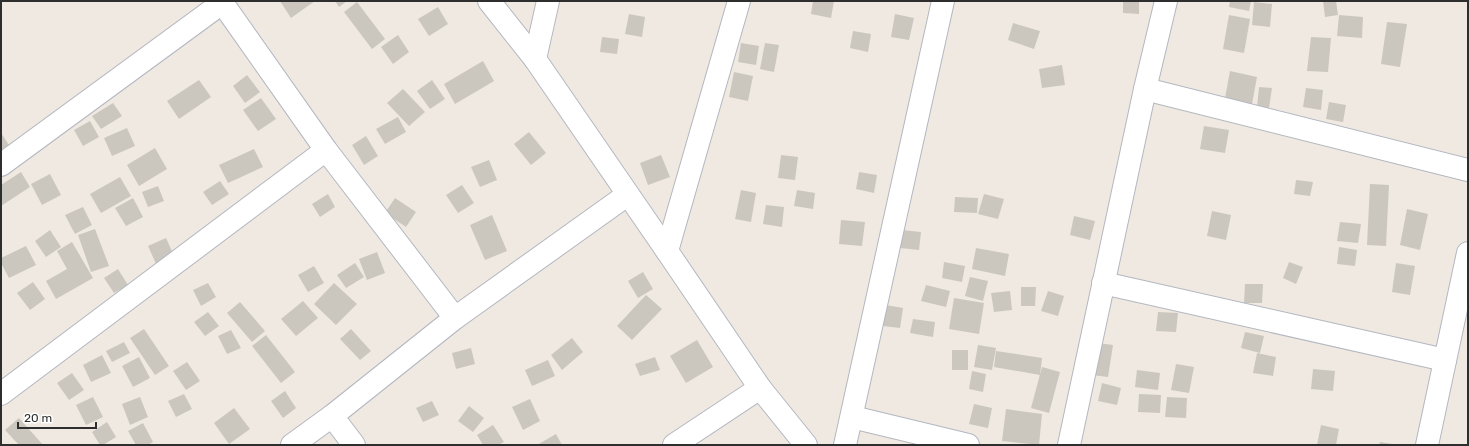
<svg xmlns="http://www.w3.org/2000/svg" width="1469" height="446" font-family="Rubik,sans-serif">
<rect width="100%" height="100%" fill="#efe9e1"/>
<!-- building -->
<g fill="#cbc7bf">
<path d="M280,1H315L291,18Z"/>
<path d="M335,1H347L339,7Z"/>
<path d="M813,1H834L831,18L811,14Z"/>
<path d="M1123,1H1139V14L1123,13Z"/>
<path d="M1230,1H1251L1249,11L1229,7Z"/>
<path d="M1323,1H1336L1338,15L1325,17Z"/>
<path d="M357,2L385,39L372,49L344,12Z"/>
<path d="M1254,2L1272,4L1270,27L1252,25Z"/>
<path d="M438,7L448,24L429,36L418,19Z"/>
<path d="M629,14L645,17L642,37L625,34Z"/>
<path d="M895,14L914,18L909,40L891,37Z"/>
<path d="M1229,15L1250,19L1244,53L1223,49Z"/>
<path d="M1339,15L1363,17L1362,38L1337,36Z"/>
<path d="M1387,22L1407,24L1400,67L1381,64Z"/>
<path d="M1013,23L1040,31L1034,49L1008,40Z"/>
<path d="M853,31L871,34L868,52L850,48Z"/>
<path d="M398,35L409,52L393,64L381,47Z"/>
<path d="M602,37L619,39L617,54L600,52Z"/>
<path d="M1311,37L1331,38L1328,72L1307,71Z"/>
<path d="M741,43L759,46L756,65L738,62Z"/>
<path d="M765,43L779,45L774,72L760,69Z"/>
<path d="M483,61L494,81L455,104L444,84Z"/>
<path d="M1062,65L1065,85L1042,88L1039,69Z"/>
<path d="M1230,71L1257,77L1252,104L1225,98Z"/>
<path d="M734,72L753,76L748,101L729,97Z"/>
<path d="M247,75L260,92L245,103L233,86Z"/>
<path d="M199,80L211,97L179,119L167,101Z"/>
<path d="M432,80L445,99L430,109L417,91Z"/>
<path d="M1259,87L1272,88L1269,108L1257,107Z"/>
<path d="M1306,88L1323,90L1321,110L1303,107Z"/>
<path d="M403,89L425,112L409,126L387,103Z"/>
<path d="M261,98L276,119L258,131L243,110Z"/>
<path d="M1329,102L1346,105L1343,122L1326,119Z"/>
<path d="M113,103L122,116L101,129L92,116Z"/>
<path d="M398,117L406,132L385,144L376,129Z"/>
<path d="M90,121L99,137L83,146L74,130Z"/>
<path d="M1204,126L1229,130L1225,153L1200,149Z"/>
<path d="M127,128L135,146L112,156L104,138Z"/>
<path d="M529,132L546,153L531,165L514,144Z"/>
<path d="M1,133L9,145L1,150Z"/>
<path d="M366,136L378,156L364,165L352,145Z"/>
<path d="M155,148L167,169L139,186L127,165Z"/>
<path d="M254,149L263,167L228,183L219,165Z"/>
<path d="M661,155L670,177L648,185L640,163Z"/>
<path d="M781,155L798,157L795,180L778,178Z"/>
<path d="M489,160L497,180L480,187L471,167Z"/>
<path d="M21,172L30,187L1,206V185Z"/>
<path d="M859,172L877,175L874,193L856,189Z"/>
<path d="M50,174L61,195L42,205L31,184Z"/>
<path d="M120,177L131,196L101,213L90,194Z"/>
<path d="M1296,180L1313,182L1310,196L1294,194Z"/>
<path d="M220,181L229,194L212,205L203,192Z"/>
<path d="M1370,184L1389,185L1386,246L1367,245Z"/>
<path d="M462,185L474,203L458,213L446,195Z"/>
<path d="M158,186L164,201L148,207L142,192Z"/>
<path d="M741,190L756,193L751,222L735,219Z"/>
<path d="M797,190L815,193L813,209L794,206Z"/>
<path d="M328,194L335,207L320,217L312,204Z"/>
<path d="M984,194L1004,199L998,219L978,214Z"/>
<path d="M955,197L978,198L977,213L954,212Z"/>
<path d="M133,198L143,217L126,226L115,208Z"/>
<path d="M395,198L416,212L406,227L385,213Z"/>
<path d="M766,205L784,207L782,227L763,224Z"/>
<path d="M83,207L92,225L75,234L65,215Z"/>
<path d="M1407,209L1428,214L1420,250L1400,245Z"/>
<path d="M1212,211L1231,215L1226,240L1207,236Z"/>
<path d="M492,215L507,251L485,260L470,225Z"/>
<path d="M1074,216L1095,221L1090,240L1070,235Z"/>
<path d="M841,220L865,222L862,246L839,244Z"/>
<path d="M1340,222L1361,224L1358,243L1337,241Z"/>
<path d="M95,229L109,266L91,272L78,235Z"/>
<path d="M50,230L61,247L46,257L35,241Z"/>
<path d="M902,230L921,232L919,250L900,248Z"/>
<path d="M166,238L175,258L157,266L148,246Z"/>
<path d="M72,242L93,278L56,299L46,281L67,269L57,251Z"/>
<path d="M26,246L36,265L9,278L1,263V258Z"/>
<path d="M1339,247L1357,250L1355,266L1337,264Z"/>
<path d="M976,248L1009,254L1005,276L972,269Z"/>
<path d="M377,252L385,273L367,280L359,259Z"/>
<path d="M944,262L965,266L962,282L942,278Z"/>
<path d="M1289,262L1303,267L1296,284L1283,278Z"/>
<path d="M355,263L364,277L346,288L337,275Z"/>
<path d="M1396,263L1415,266L1410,295L1392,292Z"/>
<path d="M314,266L324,283L308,292L298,275Z"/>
<path d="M118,269L128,285L114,293L104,278Z"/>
<path d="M643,272L653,289L638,298L628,281Z"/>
<path d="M970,277L988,281L983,301L965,296Z"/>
<path d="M33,282L45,299L30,310L17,293Z"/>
<path d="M208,283L216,297L201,306L193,290Z"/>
<path d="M334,283L357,304L336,325L314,304Z"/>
<path d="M1245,284H1263L1262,303H1244Z"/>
<path d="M926,285L950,291L946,307L921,301Z"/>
<path d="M1021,287H1036L1035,306H1021Z"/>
<path d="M1010,291L1012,310L994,312L991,293Z"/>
<path d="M1048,291L1064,296L1058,316L1041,311Z"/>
<path d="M646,295L662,309L632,340L617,326Z"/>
<path d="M954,298L984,303L979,334L949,329Z"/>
<path d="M303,301L318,318L296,336L281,319Z"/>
<path d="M240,302L265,331L252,342L227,313Z"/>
<path d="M886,305L903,308L900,328L883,326Z"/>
<path d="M208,312L219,326L205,336L194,322Z"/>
<path d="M1158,312L1178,313L1176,332L1156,331Z"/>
<path d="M913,319L935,322L933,337L910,333Z"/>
<path d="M144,329L169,366L155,375L130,338Z"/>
<path d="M351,329L371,351L360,360L340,339Z"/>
<path d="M231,330L241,348L227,354L218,336Z"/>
<path d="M1245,332L1264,336L1260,353L1241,348Z"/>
<path d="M266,335L295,372L281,383L252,346Z"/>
<path d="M572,338L583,352L562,370L551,355Z"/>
<path d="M697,340L713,367L686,383L670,356Z"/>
<path d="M124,342L130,353L112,362L106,351Z"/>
<path d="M1098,343L1113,345L1108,377L1092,375Z"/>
<path d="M978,345L996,348L992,370L974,367Z"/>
<path d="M471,348L475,364L456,369L452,353Z"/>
<rect x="952" y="350" width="16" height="20"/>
<path d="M996,351L1042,358L1040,375L994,367Z"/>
<path d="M1257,353L1276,357L1273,376L1253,373Z"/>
<path d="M102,355L111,373L91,382L83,365Z"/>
<path d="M139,357L150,378L133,387L122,366Z"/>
<path d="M655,357L660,370L640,376L635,364Z"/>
<path d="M548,360L555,376L532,386L525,370Z"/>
<path d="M187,362L200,381L186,390L173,371Z"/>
<path d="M1176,364L1194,367L1189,393L1171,390Z"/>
<path d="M1042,367L1060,372L1049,413L1031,408Z"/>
<path d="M1313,369L1335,371L1333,391L1311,389Z"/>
<path d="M1137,370L1160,373L1158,390L1135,387Z"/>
<path d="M972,371L986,374L983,392L969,389Z"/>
<path d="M72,373L84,390L69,400L57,383Z"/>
<path d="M1102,383L1121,388L1117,405L1098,401Z"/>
<path d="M285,391L296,408L283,418L271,401Z"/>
<path d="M184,394L192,409L176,417L168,401Z"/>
<path d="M1139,394L1161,395L1160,413L1138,412Z"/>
<path d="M93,397L103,417L86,425L76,405Z"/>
<path d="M140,397L148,417L130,425L122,404Z"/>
<path d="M1167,397L1187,398L1186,418L1165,417Z"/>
<path d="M530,399L540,421L523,430L512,407Z"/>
<path d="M432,401L439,415L423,422L416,408Z"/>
<path d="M974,404L992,408L988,428L969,424Z"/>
<path d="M469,406L484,418L473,432L458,421Z"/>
<path d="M234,408L250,429L229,444L214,423Z"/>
<path d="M1006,409L1042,414L1039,445L1002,441Z"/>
<path d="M19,418L43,445H19L5,430Z"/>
<path d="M107,422L116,437L103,445H100L92,432Z"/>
<path d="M143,423L153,442L148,445H136L128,431Z"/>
<path d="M493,425L504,442L498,445H483L477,435Z"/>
<path d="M1321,425L1339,429L1336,445H1317Z"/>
<path d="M556,434L562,445H537Z"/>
<path d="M1380,442L1392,444V445H1379Z"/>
</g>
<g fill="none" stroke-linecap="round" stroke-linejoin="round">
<defs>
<g id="minor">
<path d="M221,1L326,150L455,318"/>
<path d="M489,1L535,59L667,251L760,388L806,445"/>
<path d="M535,59L548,1"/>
<path d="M1145,89L1468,170"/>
<path d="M1,165L222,3"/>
<path d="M667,251L739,1"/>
<path d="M1103,283L1445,360"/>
<path d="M1,394L326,150"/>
<path d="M332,416L354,445"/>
<path d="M852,417L968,445"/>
<path d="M292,445L332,416L455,318L627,195"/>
<path d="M674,445L760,388"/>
<path d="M845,445L943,1"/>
<path d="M1069,445L1145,89L1166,1"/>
<path d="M1427,445L1468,253"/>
</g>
</defs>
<!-- minor casing -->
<use href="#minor" stroke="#b4b7c1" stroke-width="24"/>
<!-- minor -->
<use href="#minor" stroke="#fff" stroke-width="22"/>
</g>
<!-- border -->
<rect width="1469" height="446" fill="none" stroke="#2e2e2e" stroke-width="4"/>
<!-- scale -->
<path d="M18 422v6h78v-6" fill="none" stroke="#2e2e2e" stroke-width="2"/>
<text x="24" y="422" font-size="12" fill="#2e2e2e" stroke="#ffffff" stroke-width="3" paint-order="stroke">20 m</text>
</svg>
